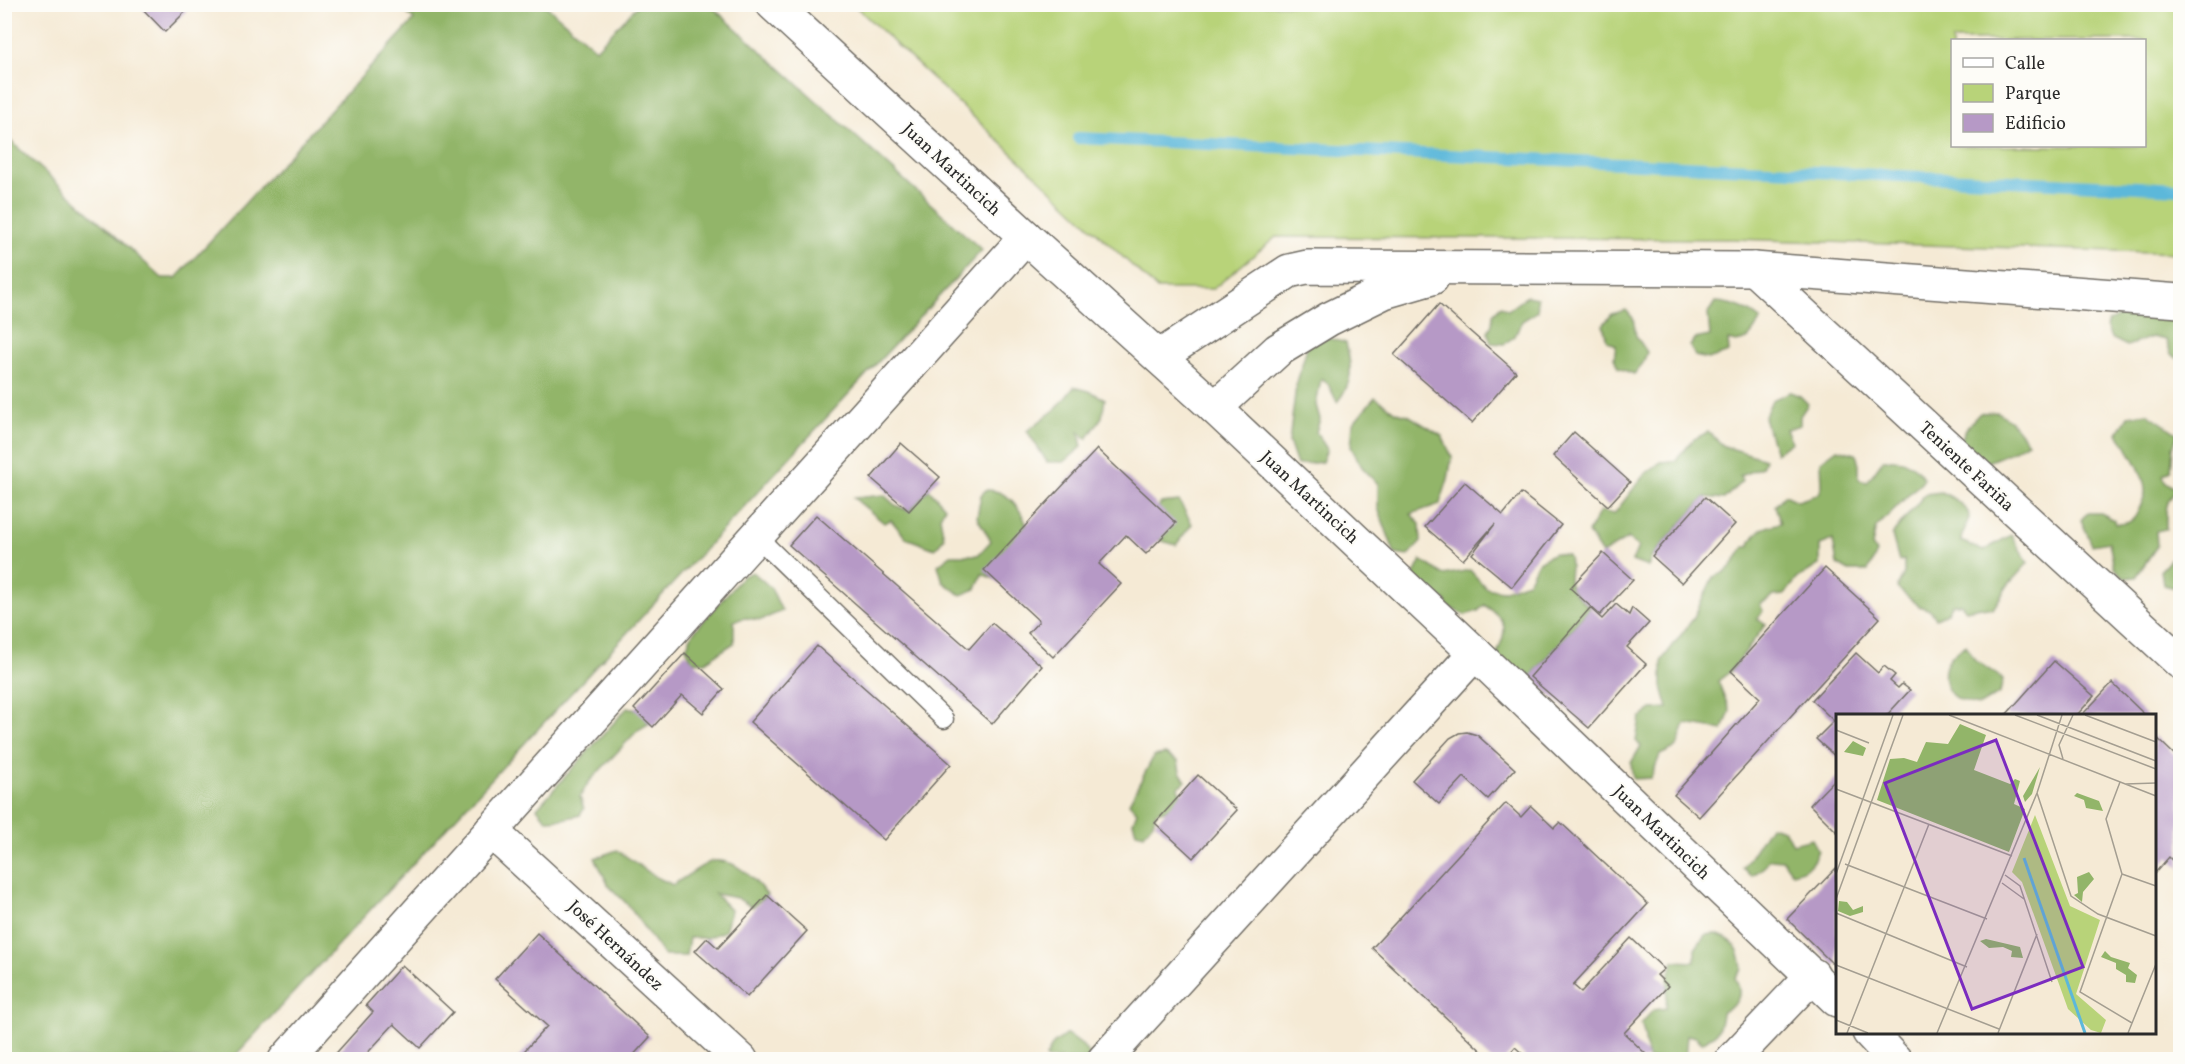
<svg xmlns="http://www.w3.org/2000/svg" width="2185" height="1064" font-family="Vollkorn,serif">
<rect width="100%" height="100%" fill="#fdfcf7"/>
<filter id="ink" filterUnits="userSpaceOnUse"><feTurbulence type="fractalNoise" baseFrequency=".0167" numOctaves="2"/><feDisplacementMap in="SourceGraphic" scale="12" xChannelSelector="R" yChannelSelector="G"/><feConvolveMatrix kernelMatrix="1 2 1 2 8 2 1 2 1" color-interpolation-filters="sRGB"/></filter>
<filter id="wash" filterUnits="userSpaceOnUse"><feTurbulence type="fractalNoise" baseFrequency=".008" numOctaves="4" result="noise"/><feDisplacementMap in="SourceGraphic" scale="24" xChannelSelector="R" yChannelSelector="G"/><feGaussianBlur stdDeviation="1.35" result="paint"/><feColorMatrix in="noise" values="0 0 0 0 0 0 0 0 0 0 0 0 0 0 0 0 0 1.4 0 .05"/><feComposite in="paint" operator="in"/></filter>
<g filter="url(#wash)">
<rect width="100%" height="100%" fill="#f5ead5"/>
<!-- green -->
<path fill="#b8d379" stroke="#727f52" stroke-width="1.5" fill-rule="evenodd" d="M854,5H2180V253L1732,239L1276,237L1213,289H1157ZM1952,40H2144V146H1952Z"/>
<!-- forest -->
<g fill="#92b569" stroke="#5e704a" stroke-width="1.5">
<path d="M399,5H545L596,49L638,5H710L982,250L232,1059H5V136L162,278H176L414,20Z"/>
<path d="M1527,296L1537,298L1538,311L1522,321L1515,336L1504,344L1491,343L1488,332L1492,324L1493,314L1501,306L1508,310Z"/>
<path d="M1715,302C1733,303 1747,308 1761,320L1748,339L1736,342L1728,340L1729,352L1708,359L1695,356L1690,346L1695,339L1710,336L1708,313Z"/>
<path d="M2133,309L2162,310L2180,325V360L2171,354L2166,340L2152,337L2127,346L2111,338L2107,328L2109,321Z"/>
<path d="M1626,310L1633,318L1636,336L1647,352L1643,363L1634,374L1618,368L1614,358L1616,345L1607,341L1603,325L1612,314Z"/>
<path d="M1321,336L1346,343C1352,368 1354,382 1337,402L1328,384L1321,379L1316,405L1320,419L1316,432L1327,449L1322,462L1297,465L1289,442L1296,386L1307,347Z"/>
<path d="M1074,387L1089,391L1105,399L1102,417L1087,439L1079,432L1082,447L1064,462H1047L1027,431L1057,408Z"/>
<path d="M1790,392L1800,396L1808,404L1800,416V425L1786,429L1792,442L1776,453L1764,418L1772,400Z"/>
<path d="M1375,397L1396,412L1408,415L1442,436L1452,457L1448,479L1440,504L1411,514L1420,524L1421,542L1408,556L1395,554L1378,508V484L1362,467L1351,447L1353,423Z"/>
<path d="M1998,412L2011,421L2028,442L2009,453L1980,465L1960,446L1965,429L1980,413Z"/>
<path d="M2147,413L2178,434L2173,447L2171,470L2163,475L2165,481L2177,490C2164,502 2166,511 2166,529L2156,531L2157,546L2136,577L2124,578L2114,567L2109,542L2092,545L2081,520L2087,513H2101L2115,520L2116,524C2127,524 2134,522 2138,511C2141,505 2144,499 2145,493C2146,474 2128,449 2118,433L2128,416Z"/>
<path d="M1708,432L1724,446L1765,459L1762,467L1740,476L1742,481L1724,499L1705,497L1652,556L1648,567L1632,561L1638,547L1628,538L1602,554L1588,533L1600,511L1614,514L1644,475L1661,462L1675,461L1694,439Z"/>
<path d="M1837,449L1856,454L1859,465V479L1867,482L1883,460C1903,459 1913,461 1924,479L1876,528L1872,545L1877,553L1868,571H1849L1837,564L1833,540L1820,545V564L1798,578L1784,595L1774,596L1760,604L1763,611L1757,619L1766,624L1731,671L1718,681L1730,711L1723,730L1685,724L1677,747L1660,755L1651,778L1633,779L1631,763L1641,746L1636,741L1640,718L1652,709L1668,708L1662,687V660L1693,619L1713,577C1730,572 1735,562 1744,547H1749C1755,529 1764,527 1781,523L1775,506L1785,495L1798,501L1819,494L1822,486L1821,461Z"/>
<path d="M929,489L945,507L940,517L944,538L935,549L906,538L891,520L884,523L854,498L884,495L895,505L909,511Z"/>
<path d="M986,490C1014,490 1025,517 1032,540L1005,583L982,574L976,589L961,595L943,582L938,565L951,555H978L991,541L977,517L981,495Z"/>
<path d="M1941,492C1948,495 1970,507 1969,517C1968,526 1961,532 1961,541L1983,551L2011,535L2028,563L2008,585L1993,609L1980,607L1966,610L1961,604H1952L1947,613L1936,618L1930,610L1919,606L1897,588L1904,573V560L1899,561L1892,535L1925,494Z"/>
<path d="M1179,501L1192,524L1176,545L1155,539L1148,522L1161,503Z"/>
<path d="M1554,553L1568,555C1573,566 1567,574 1570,585C1572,593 1584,602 1590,608L1530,677L1521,683L1493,664C1502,636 1516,624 1484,605L1478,611L1465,615L1447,606L1446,601L1411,580L1421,560L1444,575L1470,570L1486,588L1502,591L1528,582L1538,562Z"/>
<path d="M2170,560L2180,565V589L2163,585L2161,570Z"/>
<path d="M753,572L771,588L782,611L761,620L745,618L734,621V643L705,662L692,661L686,648L693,633L743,576Z"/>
<path d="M1966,645L1975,660L2003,679L2000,693L1980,705C1971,703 1960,702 1953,696C1942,686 1942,667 1951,657C1955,652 1961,648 1966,645Z"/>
<path d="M628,707L646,714L650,723L638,730L588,783L580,797L584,809L580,815L563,819L547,820L537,808Z"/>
<path d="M1165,754L1178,761L1180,772L1186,781L1178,788L1182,797L1168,809L1156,812L1153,823L1144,834L1136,832L1133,822L1137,812L1129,803L1154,756Z"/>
<path d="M1770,826L1784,830L1793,844L1812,839L1818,850C1813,865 1807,870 1792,873L1783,860L1769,859L1765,866L1752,876L1743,868Z"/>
<path d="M617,850L656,877L673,885C681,880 706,862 713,861C736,858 755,880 767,895L752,907L737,898L715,894L731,910L725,931L707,938H689L686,956H664L628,905L609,886L595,858Z"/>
<path d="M1715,934C1735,939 1740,949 1742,969L1735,978C1744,995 1738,1005 1722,1012C1721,1029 1717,1034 1702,1043L1696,1037L1687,1035L1685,1059H1648C1644,1046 1647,1036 1641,1024L1653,1010L1666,1008L1668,979L1674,961L1695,962V949L1705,935Z"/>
<path d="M1067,1034L1083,1046L1092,1059H1047L1046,1057L1053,1044Z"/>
</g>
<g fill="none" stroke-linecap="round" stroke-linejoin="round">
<!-- stream -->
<path stroke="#5cb8da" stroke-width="12" d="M1078,138L2180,189"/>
</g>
<g id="blocks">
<!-- building -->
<g fill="#b699c6">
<path d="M138,4H193L165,32Z"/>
<path d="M1439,304L1516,372L1472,423L1394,355Z"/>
<path d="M1574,432L1630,482L1608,506L1553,456Z"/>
<path d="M901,443L940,477L909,511L871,478Z"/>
<path d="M1097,449L1176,523L1146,554L1126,535L1099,564L1121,584L1053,657L1028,633L1039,621L984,570Z"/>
<path d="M1465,482L1503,515L1521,493L1561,525L1512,587L1472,554L1495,524L1463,560L1425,527Z"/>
<path d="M1705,497L1735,524L1682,583L1652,556Z"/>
<path d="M816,515L969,649L992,623L1042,666L992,724L789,545Z"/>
<path d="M1603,553L1633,580L1600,615L1570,588Z"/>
<path d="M1825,568L1880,618L1699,817L1674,795L1760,698L1731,671Z"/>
<path d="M1616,604L1629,615L1632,608L1649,623L1627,647L1646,664L1589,728L1530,677L1590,608L1602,619Z"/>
<path d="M817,646L951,764L884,840L750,722Z"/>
<path d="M685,653L724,689L703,713L682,695L653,727L634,709Z"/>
<path d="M1856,653L1878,673L1884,666L1895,675L1890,681L1898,688L1902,684L1910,690L1886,716H1837V758L1816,739L1834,721L1812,700Z"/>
<path d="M2054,661L2094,696L2076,716H2005Z"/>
<path d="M2112,683L2146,716H2081Z"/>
<path d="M1467,732L1477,735L1515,769L1488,799L1464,777L1439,804L1412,780L1450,738L1459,733Z"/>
<path d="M2154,735L2180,760V869L2169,857L2154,874Z"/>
<path d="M1198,775L1237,810L1193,858L1155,823Z"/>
<path d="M1837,777V832L1810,805Z"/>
<path d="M1506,803L1521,817L1531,806L1554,828L1560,822L1648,904L1573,985L1581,992L1631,938L1664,969L1657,975L1668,986L1624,1033L1648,1056L1645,1060H1522L1525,1056L1515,1047L1504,1060H1491L1372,948Z"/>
<path d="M1836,868L1837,964L1835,966L1787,919Z"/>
<path d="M767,895L807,931L747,997L695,951L707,938L718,948Z"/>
<path d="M537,933L650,1037L629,1060H516L547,1026L495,979Z"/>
<path d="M402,965L453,1012L420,1048L394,1024L361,1060H330L373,1012L366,1005Z"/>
</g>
</g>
</g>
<g filter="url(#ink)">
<use href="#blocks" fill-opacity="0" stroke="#726e66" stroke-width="1.5"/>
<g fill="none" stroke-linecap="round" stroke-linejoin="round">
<defs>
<path id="service" d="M756,536L944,719"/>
<g id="minor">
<path d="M773,4L1026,237L1215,408L1475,653L1837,1000"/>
<path d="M1754,269L2180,662"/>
<path d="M1159,357L1289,271L1307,267L1754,269L2180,301"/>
<path d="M1215,408L1278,350L1329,319L1384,292L1432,278"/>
<path d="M491,831L741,1060"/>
<path d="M1869,1032L1895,1060"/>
<path d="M285,1060L1026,237"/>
<path d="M1104,1060L1475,653"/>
<path d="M1732,1060L1813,975"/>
</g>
</defs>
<!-- service casing -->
<use href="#service" stroke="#726e66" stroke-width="21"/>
<!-- minor casing -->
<use href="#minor" stroke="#726e66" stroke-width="36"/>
<!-- service -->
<use href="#service" stroke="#fff" stroke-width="18"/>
<!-- minor -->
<use href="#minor" stroke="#fff" stroke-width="33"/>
</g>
</g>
<g text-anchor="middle" stroke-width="4.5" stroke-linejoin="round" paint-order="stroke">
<!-- street labels -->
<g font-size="18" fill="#2b2b2b" stroke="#fdfcf7">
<text transform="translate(952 169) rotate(43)" y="6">Juan Martincich</text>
<text transform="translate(1967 466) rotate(43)" y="6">Teniente Fariña</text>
<text transform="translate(1310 497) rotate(43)" y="6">Juan Martincich</text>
<text transform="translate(1662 832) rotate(44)" y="6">Juan Martincich</text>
<text transform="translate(616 945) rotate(43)" y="6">José Hernández</text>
</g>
</g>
<!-- overview -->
<g transform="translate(1836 714)">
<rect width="320" height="320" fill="#f5ead5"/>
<path d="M199,101L234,192L264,206L240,280L270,306L265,319L255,316L232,295L186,168L176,158Z" fill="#b8d379"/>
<path d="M124,10L150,21L138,56L174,70L179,65L184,67L178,90L189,95L173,138L41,86L54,45L68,44L81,48L90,28L112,30ZM17,27L30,34L27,42L8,38ZM204,53L196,80L189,88L187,82ZM241,79L263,87L267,97L250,94L248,86L238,82ZM253,158L258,165L247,178L246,188L238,181L242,179L241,163ZM3,187L11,188L17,196L27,192V198L14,202L2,197ZM150,225L184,233L187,244L175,243L176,237L167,233L153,234L144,227ZM269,237L275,243L294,249L292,254L301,261L299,269L290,268V261L280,255V249L265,243Z" fill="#92b569"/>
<path fill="none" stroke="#5cb8da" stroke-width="3" d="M188,144L249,319"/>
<path fill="none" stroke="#a49e91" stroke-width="1.5" d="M113,1L320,82M179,1L320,55M201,1L320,47M249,1L320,28M0,16L33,29M227,45L223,31L237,1M284,68L270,105L286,160L244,278L296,309M289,70L320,69M0,75L176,142M201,79L235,182L262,200L320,222M9,150L151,205M0,160L57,1M286,160L320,172M169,161L184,172L216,268M166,169L188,185M0,185L67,1M0,199L131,253M0,251L163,315M0,306L32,319M11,319L93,110M101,319L201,79L226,1M162,319L201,220M292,319L320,250"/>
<path fill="#7b2cbf" fill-opacity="0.15" stroke="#7b2cbf" stroke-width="3" d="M160,26L247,253L136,295L49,69Z"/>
<rect width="320" height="320" fill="none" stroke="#2b2b2b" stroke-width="3"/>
</g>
<!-- margin -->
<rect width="2185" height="1064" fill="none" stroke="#fdfcf7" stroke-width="24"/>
<!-- legend -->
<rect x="1951" y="39" width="195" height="108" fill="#fdfcf7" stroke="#a9a8a5" stroke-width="1.5"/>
<rect x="1963" y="58" width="30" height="9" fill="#ffffff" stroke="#a9a8a5" stroke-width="1.5"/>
<text x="2005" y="69" font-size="18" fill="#2b2b2b">Calle</text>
<rect x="1963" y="84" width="30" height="18" fill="#b8d379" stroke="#a9a8a5" stroke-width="1.5"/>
<text x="2005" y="99" font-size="18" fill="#2b2b2b">Parque</text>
<rect x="1963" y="114" width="30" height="18" fill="#b699c6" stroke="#a9a8a5" stroke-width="1.5"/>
<text x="2005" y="129" font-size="18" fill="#2b2b2b">Edificio</text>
</svg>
